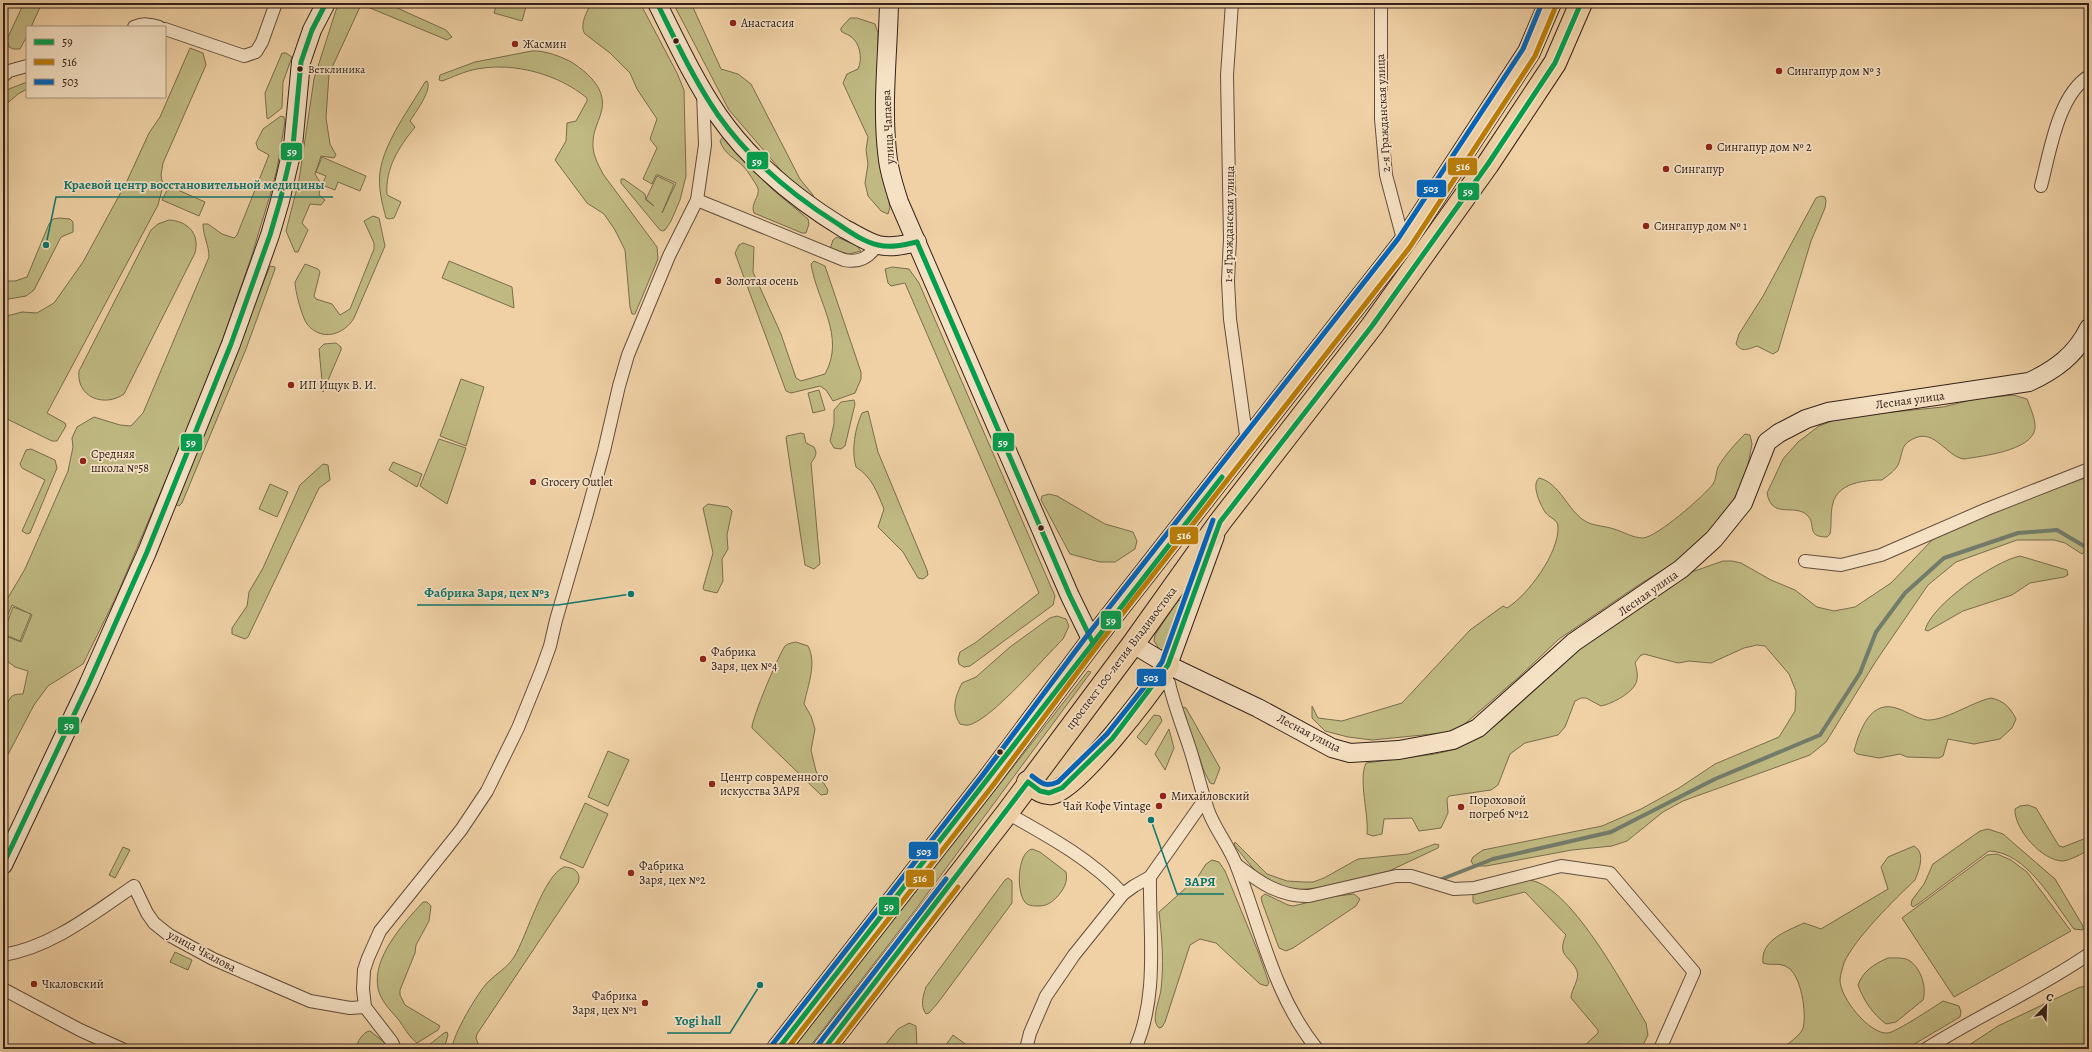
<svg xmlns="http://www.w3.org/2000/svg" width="2092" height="1052" font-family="Alegreya,serif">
<rect width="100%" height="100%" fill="#efd1a5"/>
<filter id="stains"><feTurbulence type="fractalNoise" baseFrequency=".005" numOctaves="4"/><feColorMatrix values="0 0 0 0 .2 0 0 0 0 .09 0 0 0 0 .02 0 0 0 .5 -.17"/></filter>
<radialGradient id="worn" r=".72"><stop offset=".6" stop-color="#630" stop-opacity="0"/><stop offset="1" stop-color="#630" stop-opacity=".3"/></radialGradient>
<!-- green -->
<g fill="#c0b982" stroke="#7a6d4e">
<path d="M24,3H42L31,27H27V36L20,49H13L9,47L7,39Z"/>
<path d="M341,3H386L446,30L452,37L447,40L363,5L360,7L329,74L326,118L330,144L336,155L334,158L321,156L315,174L321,184L319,195L325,200L321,205L310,204L302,223L308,230L298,252H295L286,231L299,180L314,79L336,10Z"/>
<path d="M497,3H527L522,21L494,13Z"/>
<path d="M591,3H640L677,73L684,90L686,176L680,200L671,221L665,230L663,231L660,230L621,183V179H624L645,194L646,200L654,206L646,199L657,176L674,184L662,213L676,183L658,175H656L652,184L643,179L657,148L650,139L657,119L637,89L630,73L610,53L585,34C579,25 587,12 591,3Z"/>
<path d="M673,3H691L721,69L738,74L751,84L800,179L813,195L814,199L785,175L729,110Z"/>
<path d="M850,18H857L875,24L878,33L877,111L879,157L890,207L888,214L881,211L868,196L865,183L868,164L866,150L868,137L843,83L847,74L858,69C863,59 860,42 850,36C847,34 843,33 841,31V28Z"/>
<path d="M190,48L203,53L206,65L163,163L161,175L163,186L158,205L47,413L65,423L66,426L57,441H52L3,417V317L22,312L37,313L54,303L83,262L127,181L149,133L160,117Z"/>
<path d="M532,51C544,50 563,57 573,63C589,74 608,90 601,113C598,123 593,132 593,142C592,154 598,164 603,174L657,247L658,259L635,314H632L630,307L625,250L615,230L604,214L587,203L555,160L566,141L567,123L576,121L587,101V98C558,74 514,62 477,69C465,71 453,77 442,81L439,80L440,75L475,62Z"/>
<path d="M282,53H286L292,57L283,82L282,108L268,119L267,118L265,93Z"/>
<path d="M427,81C433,89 415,113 410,121L415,127C399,147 385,168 387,195L401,202L394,218L389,219L386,218C382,203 378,188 380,172C384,142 410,108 425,82Z"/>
<path d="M27,82V89L18,94L3,107V95L9,89Z"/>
<path d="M281,116L284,117L285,121L277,169L271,192L251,258L222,341L187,430L117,595L83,664L48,686L34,705L3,764C3,747 0,711 11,697C14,694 19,694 23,694L28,671L15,667L3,658V635L21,642L32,615L12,605L3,626V606L25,569L68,471L73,447L72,438L77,427L94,417L120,425L131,426L143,413L209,257C209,245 203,236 203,224H208L222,234L234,238L237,235L269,155L258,149L256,143L263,129Z"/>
<path d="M724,136L772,189L808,219L809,224L806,233H802L754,213C750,204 760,197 758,188C754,181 749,173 744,167C735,158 724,154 720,141Z"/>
<path d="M322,157L366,176L360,191L338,182L335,190L322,185L326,176L316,172Z"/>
<path d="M169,186L205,202L199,216L162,200Z"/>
<path d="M1821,196L1825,197L1826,201L1825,208L1811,241L1778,351L1773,354L1757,346C1748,349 1742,353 1736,344L1739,334L1763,296L1816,198Z"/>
<path d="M373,216L379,218L385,246L354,318C344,335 321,342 307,324C302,317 295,291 295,282L305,264L318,269L320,272L314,296L316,299L332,304L340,315L350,309L374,249V243L364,221Z"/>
<path d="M59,218L70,219L73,222V232L61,237L34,290L26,296L3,300V281H15L27,277L49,224L53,219Z"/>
<path d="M169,220C188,221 200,234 195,253L124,394C104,408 76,397 79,371L151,230L158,224Z"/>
<path d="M837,237L857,246L861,251L849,254L830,249L833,240Z"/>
<path d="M743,243L754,247L753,272L781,334L796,378L801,381L825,374C846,336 817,302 811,264L814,261L825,266L861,372V379L855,393L833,401L826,390L820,386L791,393L786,391L735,253L739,245Z"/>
<path d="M449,261L512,287L514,308L442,278Z"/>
<path d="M270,266L275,267V269L246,349L182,503L179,506L175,504Z"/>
<path d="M892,267L909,269L919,283L1055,596L1053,605L970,666L964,667L959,664L958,659L960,652L975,643L1039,593L905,283L891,286L888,283L885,269Z"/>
<path d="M336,343L341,347V350L323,392L319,349L324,344Z"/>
<path d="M461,379L484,387L466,446L440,436Z"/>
<path d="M819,390L825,410L813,413L808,393Z"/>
<path d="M2013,395L2027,399C2030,407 2036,420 2035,429C2031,451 1982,456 1964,459C1947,457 1935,429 1915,438C1899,445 1904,452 1898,465C1895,471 1887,476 1882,480C1864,480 1838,483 1833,503C1830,513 1832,524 1830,534L1827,537C1805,537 1817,524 1807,515C1794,503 1772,520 1767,493L1783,459L1798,442L1819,426L1843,417L1943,407L1975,399Z"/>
<path d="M854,400L855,404L845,446L841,449L834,448L830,441L834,424V410L841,402Z"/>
<path d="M868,411L878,452L927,570L928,575L923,579L918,578L903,552L878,527L884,509C877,492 872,477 856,467C851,451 855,428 862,413Z"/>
<path d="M801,433L804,434L806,443L814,447C818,454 815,457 811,463L820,564L814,569L805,565L786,438L787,436Z"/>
<path d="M1745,434L1750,435L1752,444L1745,480L1732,502L1708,534L1684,557L1640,584L1559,639L1520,676L1459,729L1443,733L1372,740L1348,737L1325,731L1312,718V706L1318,718L1342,721L1402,703L1470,630L1503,606L1507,608C1528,595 1559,553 1558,527C1558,519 1549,518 1545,512C1540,504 1531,485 1539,478C1560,483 1568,511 1585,521C1593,526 1605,526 1614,529C1624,532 1633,538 1643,538C1657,537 1704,496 1713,484C1716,480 1716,472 1718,467C1725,455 1735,444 1745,434Z"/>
<path d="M439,439L466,448L447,504L420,486Z"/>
<path d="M31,449L55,460L57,468L30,533L27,534L22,531L45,480L22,468L20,464L26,450Z"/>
<path d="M393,462L422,474L417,487L389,470Z"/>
<path d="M323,464L328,465L330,480L319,488L248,637L245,639L232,634V628L247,606L249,592L263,568L300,485Z"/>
<path d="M2089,477V548L2082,554L2065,543L2054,540H2017L1956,562L1928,585L1876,661L1826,742L1810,755L1683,801L1663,812L1627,841L1612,846L1572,850L1486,866H1474L1471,861L1473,857L1483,850L1602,826L1641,809L1679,788L1715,764L1779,737L1795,711L1796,691L1789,674L1765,646L1757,645L1744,648L1711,663L1689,661L1678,663L1644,654L1640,656L1635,663C1637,670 1639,678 1635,685C1629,695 1611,704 1601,706L1586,698H1581L1575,701L1565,727L1558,735L1525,743L1510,754L1498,785L1491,790L1449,796L1447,799L1448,813L1441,828L1419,831L1412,818L1384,819L1382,834L1373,836L1367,834C1369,814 1358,780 1366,763L1435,754L1456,749L1502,720L1568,657L1686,574L1723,561H1732L1741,563L1771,580L1795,590L1817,607L1834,611L1855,607L1891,583L1934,538L2019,499Z"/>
<path d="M270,484L288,492L277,517L259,509Z"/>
<path d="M1049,494L1057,496L1105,524L1133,532L1137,541L1135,549L1115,562H1100L1070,554L1041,500L1042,496Z"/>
<path d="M708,504L728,507L732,511L727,535L728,549L722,559L723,581L717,593L704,590L703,588L713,553L703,508Z"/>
<path d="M2020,556L2067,570L2068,575L2064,577L2030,583L2012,595L1963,611L1928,631L1925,630C1932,604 1995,561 2020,556Z"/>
<path d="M1178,600L1183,601L1165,649L1160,650L1154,641L1155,635Z"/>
<path d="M13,607L31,614L20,641L3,634Z"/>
<path d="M1057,616L1066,619L1069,626L1063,639C1042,660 996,714 972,724C967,726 964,725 960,724C951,710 955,697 962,683L976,677L1010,647L1050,618Z"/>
<path d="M796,642L808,646C817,663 808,685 804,704L811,716L815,729L811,750L816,771L828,790L827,794L821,795L752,728C751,720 779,654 785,646C788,643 792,643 796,642Z"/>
<path d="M1088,671L1091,672L916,909L808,1049H793Z"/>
<path d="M1991,698C2004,701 2010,707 2016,719L2012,728L2000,739L1974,744L1948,739L1943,756L1939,758L1907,757L1900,754L1879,758L1857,754L1854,751C1860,729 1871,698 1899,709C1908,712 1917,719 1927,720C1945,721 1972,702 1991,698Z"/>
<path d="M1182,707L1186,708L1220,768L1214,784L1210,783L1204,771Z"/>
<path d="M1154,715L1160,716L1162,721L1146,745L1137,737Z"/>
<path d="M1169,729L1174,748L1165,770L1155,754Z"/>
<path d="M608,751L629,760L608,806L588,797Z"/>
<path d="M585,803L608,814L583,868L560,858Z"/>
<path d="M2028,805L2036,808L2059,846L2063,847L2089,837V850C2081,854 2071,860 2063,861C2042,861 2014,829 2015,809L2020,806Z"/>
<path d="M1988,829L2003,834L2055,879L2083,926V930L2074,929C2053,902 2027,852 1989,851L1918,904L1913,907L1911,905L1912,900L1924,884L1933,864L1980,831Z"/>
<path d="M1235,842L1267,874L1287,881L1304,882H1313L1324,878L1358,859L1408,854L1435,844L1439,845L1438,848L1389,871L1317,888L1294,890L1265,880L1251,866L1234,845Z"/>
<path d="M1914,846C1926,853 1919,870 1915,880C1896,898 1854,939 1844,963C1843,967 1840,975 1840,980C1840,998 1870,1035 1888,1033C1896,1032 1934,1007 1943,1001L1959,1006L1961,1012L1960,1017L1906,1049H1780C1787,1045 1801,1035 1803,1028C1807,1013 1801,974 1787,967C1779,962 1771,966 1763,963C1760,940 1787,931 1804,923L1821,929L1888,889L1881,867L1888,857Z"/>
<path d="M123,847L130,850L115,878L109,875Z"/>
<path d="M1032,849L1040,852L1066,872C1068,882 1064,889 1057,897C1052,902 1047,906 1039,906C1035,906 1030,906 1027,904C1016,897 1016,853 1032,849Z"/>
<path d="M1997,854L2011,860L2027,872L2071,931L1954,997L1902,918L1987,855Z"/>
<path d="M1212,860L1219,862L1225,871L1259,954L1269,983L1267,986L1260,984L1216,943L1200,939L1190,945L1165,1022L1162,1027L1159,1028C1150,1020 1160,1000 1161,989C1164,964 1162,937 1159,912L1197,878L1206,864Z"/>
<path d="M564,867C573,867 582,872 578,883L477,1034L476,1038L480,1049H452C452,1036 478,992 488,982C496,974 508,967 514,957C527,936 543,876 564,867Z"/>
<path d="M1008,878L1012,881V903L937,1004L929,1013L926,1014C920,1006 923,996 926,987L1005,880Z"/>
<path d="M1527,880C1569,881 1625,989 1646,1023L1648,1035L1641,1049H1581L1598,1033V1030L1571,998C1571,989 1580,980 1577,971C1571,956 1556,957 1566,935L1525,892L1476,904L1473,902V895L1477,891Z"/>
<path d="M1265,894L1288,905L1293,906L1306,903L1321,898L1354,894L1360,899L1356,906L1293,948L1286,951L1279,948L1262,902L1261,897Z"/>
<path d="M423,902H427L431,906L429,921L416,945L415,953L400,990V995L405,1005L440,1026L438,1030L417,1043C409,1037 404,1027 398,1019C390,1010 380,1000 378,988C372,957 404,923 423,902Z"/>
<path d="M175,952L192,960L188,970L170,962Z"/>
<path d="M1888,958C1894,958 1905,957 1910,961C1921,969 1927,987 1923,1000L1896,1022L1886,1024C1872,1013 1864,1001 1858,985C1863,971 1874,964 1888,958Z"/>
<path d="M2089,985V1049H1963L1998,1026L2078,988Z"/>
<path d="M909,1023L916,1026L917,1049H882L898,1029Z"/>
<path d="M370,1031L384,1042L388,1049H355C358,1042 362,1032 370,1031Z"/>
<path d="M444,1033L447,1032L448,1035L444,1049L429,1045Z"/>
<path d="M953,1035L972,1049H943Z"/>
</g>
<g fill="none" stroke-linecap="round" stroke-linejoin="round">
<!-- stream -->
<path stroke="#727c6b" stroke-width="4" d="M1437,881L1493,859L1611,832L1715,779L1820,735L1860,673L1876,632L1905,593L1944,558L2018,533L2057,530L2089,549"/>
<defs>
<g id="street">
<path d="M1232,3L1227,75L1230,239L1228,281L1230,319L1247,442"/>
<path d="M1381,3V119L1386,175L1404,243"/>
<path d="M134,27C143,23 150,24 159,27"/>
<path d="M165,29L244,56L256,52L262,42L276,3"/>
<path d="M3,76L9,71L27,66"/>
<path d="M2041,186C2050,152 2058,95 2089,76"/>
<path d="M697,200L844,260C859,263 869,258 877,245"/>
<path d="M1805,561L1841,565L1881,555L1987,509L2089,469"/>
<path d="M1168,671L1166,684L1169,683C1174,705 1182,725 1189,746C1196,767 1201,790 1208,810C1215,830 1230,847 1237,867C1261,929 1274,996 1317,1049"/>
<path d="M1007,813C1048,836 1091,859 1123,894"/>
<path d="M1237,865C1259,882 1280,897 1309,896L1396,876H1411L1454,889L1474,888L1561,866L1610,873L1694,972L1660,1049"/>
<path d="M3,955C52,947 94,913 134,886L147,913L154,923L169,935L213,959L310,1001L350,1008L365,1007"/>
<path d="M3,989L80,1030L122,1049"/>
<path d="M395,1049L392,1042L365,1007L363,989L364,970L368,958L380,931L461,830L487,791L518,728L541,671L550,646L556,620L586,517L604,451L619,386L628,355L669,256L697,200L705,145L703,93"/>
<path d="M1026,1049L1030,1033L1046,996L1074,955L1123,894L1134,886L1150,877L1205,799"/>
<path d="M1135,1049C1159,995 1149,934 1150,877"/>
<path d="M1926,1049C1979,1015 2037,990 2089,954"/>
</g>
<g id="secondary">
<path d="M657,3C676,41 694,80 718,115C750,161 797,200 845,229C855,234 867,242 878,245C891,248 904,245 917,242"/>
<path d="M889,3C888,55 881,108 888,160C890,175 895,189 899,202L1070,596L1092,641"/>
<path d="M1133,644L1168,665L1258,708L1332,748L1350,753L1399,750L1453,740L1478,728L1574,642L1681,569L1714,539L1743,503L1767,442L1779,433L1806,419L1828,412L2029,382C2055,370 2076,355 2089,328"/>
<path d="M1168,665L1215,536"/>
<path d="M3,865L88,685L147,552L231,344L270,235L280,201L293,146L301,62L312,30L326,3"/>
</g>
<g id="highway">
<path d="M1028,782C1035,787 1043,795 1052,793C1078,788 1151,690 1168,665"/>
<path d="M778,1049L988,780L1092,641L1404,243L1529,52L1550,3"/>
<path d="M824,1049L1007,813L1133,644L1220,522L1372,326L1488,164L1555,63L1581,3"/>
</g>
</defs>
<!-- street casing -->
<use href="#street" stroke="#634d3c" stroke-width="14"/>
<!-- secondary casing -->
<use href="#secondary" stroke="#342119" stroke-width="20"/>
<!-- highway casing -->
<use href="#highway" stroke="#342119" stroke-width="24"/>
<!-- street -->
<use href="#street" stroke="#f5e1c4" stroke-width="12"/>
<!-- secondary -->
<use href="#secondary" stroke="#f5e1c4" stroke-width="18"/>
<!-- highway -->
<use href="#highway" stroke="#efd1a5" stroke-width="22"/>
<defs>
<g id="bus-1">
<path d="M657,3C676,41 694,80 718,115C749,159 792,195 838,224C850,232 864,242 878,245C891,248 904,245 917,242"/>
<path d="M917,242L1070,596L1092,641"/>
<path d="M3,865L88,685L147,552L231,344L270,235L280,201L293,146L301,62L312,30L326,3"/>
<path d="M778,1049L1222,477"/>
<path d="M824,1049L1028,782L1040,791L1049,793L1062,788L1112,739L1168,665L1220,522L1372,326L1488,164L1555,63L1581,3"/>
</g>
<g id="bus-2">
<path d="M787,1049L994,784L1098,645L1410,247L1535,56L1556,6"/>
<path d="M833,1049L958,887"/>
</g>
<g id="bus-3">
<path d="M1032,776C1042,784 1046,787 1058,782L1107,734L1146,685L1162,662L1213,520"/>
<path d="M772,1045L982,776L1086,637L1398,239L1523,49L1542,3"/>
<path d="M818,1045L946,879"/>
</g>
</defs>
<!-- bus-1 casing -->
<use href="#bus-1" stroke="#f5e1c4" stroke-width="8"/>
<!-- bus-2 casing -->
<use href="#bus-2" stroke="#f5e1c4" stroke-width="8"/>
<!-- bus-3 casing -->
<use href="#bus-3" stroke="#f5e1c4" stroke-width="8"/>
<!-- bus-1 -->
<use href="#bus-1" stroke="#039f4e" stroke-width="5"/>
<!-- bus-2 -->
<use href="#bus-2" stroke="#bc7e08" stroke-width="5"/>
<!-- bus-3 -->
<use href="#bus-3" stroke="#0065bd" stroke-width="5"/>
</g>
<!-- markers -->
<g fill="#8f2418" stroke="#f5e1c4" stroke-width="1.5">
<circle cx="733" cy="23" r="4"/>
<circle cx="515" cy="44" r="4"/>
<circle cx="1779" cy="71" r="4"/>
<circle cx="1709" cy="147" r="4"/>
<circle cx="1666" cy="169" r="4"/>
<circle cx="1646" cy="226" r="4"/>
<circle cx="718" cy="281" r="4"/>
<circle cx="291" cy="385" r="4"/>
<circle cx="83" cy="461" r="4"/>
<circle cx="533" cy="482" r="4"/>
<circle cx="703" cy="659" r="4"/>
<circle cx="712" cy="784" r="4"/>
<circle cx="1163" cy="796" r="4"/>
<circle cx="1159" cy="806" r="4"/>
<circle cx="1461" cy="807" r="4"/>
<circle cx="631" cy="873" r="4"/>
<circle cx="34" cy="984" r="4"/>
<circle cx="645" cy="1003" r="4"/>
</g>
<g fill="#342119" stroke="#f5e1c4" stroke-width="1.5">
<circle cx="676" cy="41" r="3.5"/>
<circle cx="300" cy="69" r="3.5"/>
<circle cx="1041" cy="528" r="3.5"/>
<circle cx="1000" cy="752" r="3.5"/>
</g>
<g text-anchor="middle" stroke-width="3.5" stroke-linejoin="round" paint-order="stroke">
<!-- bus labels -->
<g font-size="11" fill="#342119" stroke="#f5e1c4" text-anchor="start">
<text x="308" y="73">Ветклиника</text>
</g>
<!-- poi labels -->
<g font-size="12" fill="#342119" stroke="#f5e1c4" text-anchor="start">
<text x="741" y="27">Анастасия</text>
<text x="523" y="48">Жасмин</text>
<text x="1787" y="75">Сингапур дом № 3</text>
<text x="1717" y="151">Сингапур дом № 2</text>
<text x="1674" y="173">Сингапур</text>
<text x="1654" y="230">Сингапур дом № 1</text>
<text x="726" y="285">Золотая осень</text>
<text x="299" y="389">ИП Ищук В. И.</text>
<text x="91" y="458">Средняя<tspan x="91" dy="14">школа №58</tspan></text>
<text x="541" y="486">Grocery Outlet</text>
<text x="711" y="656">Фабрика<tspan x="711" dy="14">Заря, цех №4</tspan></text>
<text x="720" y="781">Центр современного<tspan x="720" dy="14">искусства ЗАРЯ</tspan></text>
<text x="1171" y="800">Михайловский</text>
<text x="1469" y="804">Пороховой<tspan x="1469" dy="14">погреб №12</tspan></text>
<text x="1151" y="810" text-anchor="end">Чай Кофе Vintage</text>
<text x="639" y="870">Фабрика<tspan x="639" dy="14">Заря, цех №2</tspan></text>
<text x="42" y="988">Чкаловский</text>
<text x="637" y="1000" text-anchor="end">Фабрика<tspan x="637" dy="14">Заря, цех №1</tspan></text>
</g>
<!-- street labels -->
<g font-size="12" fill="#342119" stroke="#f5e1c4">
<text transform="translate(1383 113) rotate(-93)" y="4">2-я Гражданская улица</text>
<text transform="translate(888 127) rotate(-93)" y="4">улица Чапаева</text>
<text transform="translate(1229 224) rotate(-89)" y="4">1-я Гражданская улица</text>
<text transform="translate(1910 400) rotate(-8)" y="4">Лесная улица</text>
<text transform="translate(1648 593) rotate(-35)" y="4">Лесная улица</text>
<text transform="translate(1121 658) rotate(-53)" y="4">проспект 100-летия Владивостока</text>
<text transform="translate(1309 733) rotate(27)" y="4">Лесная улица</text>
<text transform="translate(202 951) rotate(28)" y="4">улица Чкалова</text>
</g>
</g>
<!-- callouts -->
<path fill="none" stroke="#0f766e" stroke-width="1.5" d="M46 245L56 197H333M631 594L558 605H417M1151 820L1177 894H1224M760 985L730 1033H667"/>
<g fill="#0f766e" stroke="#f5e1c4" stroke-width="1.5">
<circle cx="46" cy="245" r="4"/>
<circle cx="631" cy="594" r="4"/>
<circle cx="1151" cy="820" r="4"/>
<circle cx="760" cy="985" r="4"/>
</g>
<g font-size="13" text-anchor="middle" font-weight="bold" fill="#0f766e" stroke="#f5e1c4" stroke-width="3.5" stroke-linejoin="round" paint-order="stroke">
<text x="194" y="189">Краевой центр восстановительной медицины</text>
<text x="487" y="597">Фабрика Заря, цех №3</text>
<text x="1200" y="886">ЗАРЯ</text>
<text x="698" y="1025">Yogi hall</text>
</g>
<g stroke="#f5e1c4" stroke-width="1.5">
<rect x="280" y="142" width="23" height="19" rx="4" fill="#039f4e"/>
<rect x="746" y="151" width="23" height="19" rx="4" fill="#039f4e"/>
<rect x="1447" y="157" width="31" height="19" rx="4" fill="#bc7e08"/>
<rect x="1416" y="179" width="31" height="19" rx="4" fill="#0065bd"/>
<rect x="1457" y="182" width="23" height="19" rx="4" fill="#039f4e"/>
<rect x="992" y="432" width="23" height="20" rx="4" fill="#039f4e"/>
<rect x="180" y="433" width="23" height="19" rx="4" fill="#039f4e"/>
<rect x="1169" y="526" width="30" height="19" rx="4" fill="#bc7e08"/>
<rect x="1100" y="610" width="22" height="20" rx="4" fill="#039f4e"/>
<rect x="1136" y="668" width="31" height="19" rx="4" fill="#0065bd"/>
<rect x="57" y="716" width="23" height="19" rx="4" fill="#039f4e"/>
<rect x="908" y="841" width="31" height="19" rx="4" fill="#0065bd"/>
<rect x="905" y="869" width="30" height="19" rx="4" fill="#bc7e08"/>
<rect x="878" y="896" width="22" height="20" rx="4" fill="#039f4e"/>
</g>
<g font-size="11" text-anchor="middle" font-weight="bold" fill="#fff">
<text x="292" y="155">59</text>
<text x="757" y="165">59</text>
<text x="1463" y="170">516</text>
<text x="1431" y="192">503</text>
<text x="1468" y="195">59</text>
<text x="1003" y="446">59</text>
<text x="191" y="446">59</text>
<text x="1184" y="539">516</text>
<text x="1111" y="624">59</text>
<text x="1151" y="681">503</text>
<text x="69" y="729">59</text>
<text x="924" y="855">503</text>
<text x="920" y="882">516</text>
<text x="889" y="910">59</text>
</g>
<!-- margin -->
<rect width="2092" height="1052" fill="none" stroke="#efd1a5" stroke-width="16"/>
<rect x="4" y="4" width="2084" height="1044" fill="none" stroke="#342119" stroke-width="2"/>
<rect x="8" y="8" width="2076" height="1036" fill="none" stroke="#342119"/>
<!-- legend -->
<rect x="26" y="26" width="140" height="72" fill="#f5e1c4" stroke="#a89480"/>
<rect x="34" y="39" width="20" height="6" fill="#039f4e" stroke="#a89480"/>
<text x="62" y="46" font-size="12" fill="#342119">59</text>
<rect x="34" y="59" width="20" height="6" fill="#bc7e08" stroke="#a89480"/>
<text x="62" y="66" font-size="12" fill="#342119">516</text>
<rect x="34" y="79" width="20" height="6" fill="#0065bd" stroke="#a89480"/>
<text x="62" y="86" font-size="12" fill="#342119">503</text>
<!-- north arrow -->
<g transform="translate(2046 1006) rotate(23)" stroke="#f5e1c4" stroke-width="3" paint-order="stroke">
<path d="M0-3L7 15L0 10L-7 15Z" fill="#342119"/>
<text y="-6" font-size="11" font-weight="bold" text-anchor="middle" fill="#342119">С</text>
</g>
<rect width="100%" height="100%" filter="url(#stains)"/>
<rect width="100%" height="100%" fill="url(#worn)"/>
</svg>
